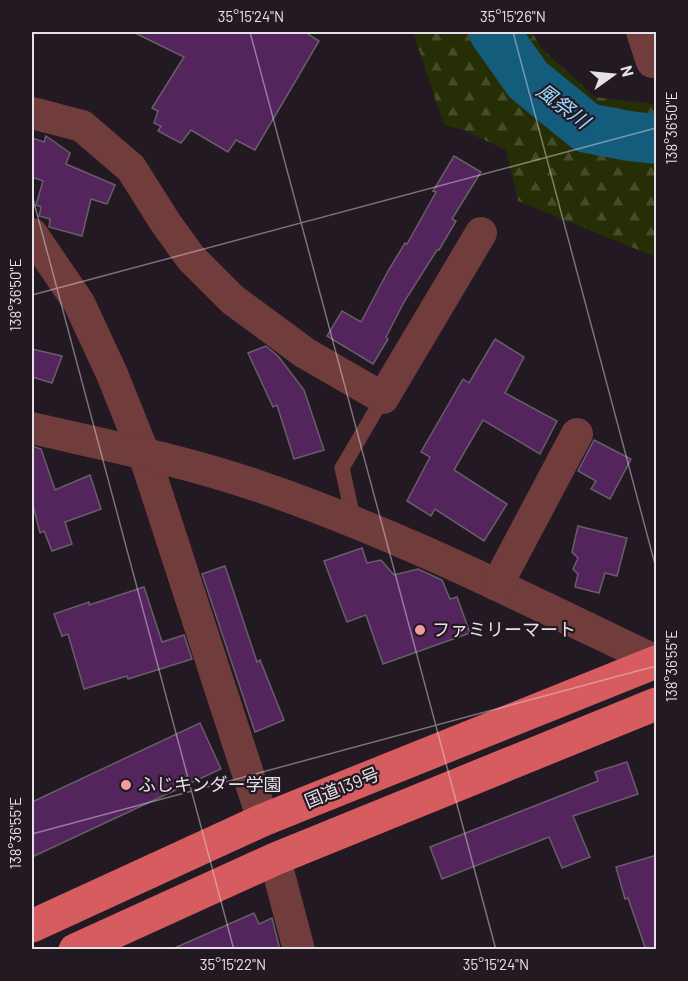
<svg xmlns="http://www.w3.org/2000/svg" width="688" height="981" font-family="Barlow,'Noto Sans JP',sans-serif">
<defs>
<pattern id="forest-firs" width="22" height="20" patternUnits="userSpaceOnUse" patternTransform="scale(1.5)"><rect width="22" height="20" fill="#252e04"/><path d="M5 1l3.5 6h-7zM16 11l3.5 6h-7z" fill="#454c29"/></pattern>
</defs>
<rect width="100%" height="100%" fill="#221923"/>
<!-- forest -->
<path fill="url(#forest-firs)" d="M413,32H532L541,48L595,97L656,104V257L518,201L506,150L463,130L444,125Z"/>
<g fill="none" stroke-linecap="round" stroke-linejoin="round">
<!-- river -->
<path stroke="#145c7c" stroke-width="50" d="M494,32L528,80L587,128L629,136L656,139"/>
</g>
<!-- building -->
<g fill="#54255d" stroke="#685e6a" stroke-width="1.5">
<path d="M133,32H305L319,41L255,150L236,140L228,152L191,130L181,143L158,131L161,126L154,123L158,111L152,108L184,57Z"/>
<path d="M46,136L70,153L66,164L115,185L107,204L91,199L82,236L49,227L50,219L39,216L41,207L36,205L43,181L32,177V138L44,142Z"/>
<path d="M454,156L481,172L452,219L456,221L439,250H437L404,302L386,337L388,339L373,364L327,336L342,311L361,322L388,271L405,243L407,244L436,192L433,191Z"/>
<path d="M495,339L524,357L505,393L557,421L540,454L483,420L454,470L507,504L484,541L435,509L431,516L407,501L430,457L421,452L463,379L469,383Z"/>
<path d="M266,346L278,356L304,390L324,450L294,459L277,405L273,407L248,353Z"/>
<path d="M32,349L62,356L52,383L32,377Z"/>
<path d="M594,440L631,459L610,499L591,489L596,481L578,471Z"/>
<path d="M32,446L41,449L55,490L90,475L101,509L65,522L72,544L52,551L44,531L40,533L32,501Z"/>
<path d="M578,526L627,538L617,576L605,573L599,593L575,587L578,574L573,569L578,558L572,552Z"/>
<path d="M362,548L367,563L381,560L394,575L418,569L442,580L450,599L457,597L470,633L383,664L366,615L347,622L324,561Z"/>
<path d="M225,566L257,662L260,660L284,720L255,732L202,574Z"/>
<path d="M144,587L162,642L184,635L192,659L128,679L127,676L84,689L68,634L62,636L54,614L89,602V605Z"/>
<path d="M200,723L221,769L32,857V802Z"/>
<path d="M627,762L638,794L573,816L590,857L562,868L549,837L442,879L430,847L598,781L595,772Z"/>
<path d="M657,855V950H646L628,898L625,899L616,867Z"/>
<path d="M254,913L259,924L272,918L280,950H170Z"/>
</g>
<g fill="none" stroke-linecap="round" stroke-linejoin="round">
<!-- service -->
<path stroke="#713c3c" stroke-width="15" d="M354,522L342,468L383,398"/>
<!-- minor -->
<g stroke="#713c3c" stroke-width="32">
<path d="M642,32L652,62H656"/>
<path d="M32,113L82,126L131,168L165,222L191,258L233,300L305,353L383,398L481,233"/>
<path d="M32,234L79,303L112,374L144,454L263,820"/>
<path d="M32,428C105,445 180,460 252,484C392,531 524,598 656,661"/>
<path d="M497,585L577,434"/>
<path d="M275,859L299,950"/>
</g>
<!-- trunk -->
<g stroke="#d65c60" stroke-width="33">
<path d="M32,926L263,820L656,662"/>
<path d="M75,950L275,859L656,704"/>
</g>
</g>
<!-- ticks -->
<path fill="none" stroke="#e6e0e7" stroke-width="1.5" stroke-opacity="0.45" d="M250,32L496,950M513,32L656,568M32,195L234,950M32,295L656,128M32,834L656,666"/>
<!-- markers -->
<g fill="#f59b9b" stroke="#221923" stroke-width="2">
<circle cx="420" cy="630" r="6"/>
<circle cx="126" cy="785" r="6"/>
</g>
<g text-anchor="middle" stroke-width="4.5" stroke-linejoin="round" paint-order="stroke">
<!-- poi labels -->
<g font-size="18" fill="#e6e0e7" stroke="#221923" text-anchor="start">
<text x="432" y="636">ファミリーマート</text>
<text x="138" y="791">ふじキンダー学園</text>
</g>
<!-- street labels -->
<g font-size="18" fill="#e6e0e7" stroke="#221923">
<text transform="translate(342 788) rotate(-22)" y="6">国道139号</text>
</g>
<!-- water labels -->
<g font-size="20" font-style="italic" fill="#9adbfe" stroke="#221923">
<text transform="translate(563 106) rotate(37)" y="7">風祭川</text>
</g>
</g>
<!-- border -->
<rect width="688" height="981" fill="none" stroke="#221923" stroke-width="66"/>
<!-- north arrow -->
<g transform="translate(613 75) rotate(75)" stroke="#221923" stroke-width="4.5" paint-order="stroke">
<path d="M0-4.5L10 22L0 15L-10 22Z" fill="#e6e0e7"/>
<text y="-9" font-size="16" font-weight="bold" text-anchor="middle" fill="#e6e0e7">N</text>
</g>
<rect x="33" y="33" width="622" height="915" fill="none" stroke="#e6e0e7" stroke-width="2"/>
<g font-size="15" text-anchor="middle" fill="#e6e0e7">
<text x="251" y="22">35°15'24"N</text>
<text x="513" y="22">35°15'26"N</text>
<text transform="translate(672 128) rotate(-90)" y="5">138°36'50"E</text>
<text transform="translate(16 295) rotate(-90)" y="5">138°36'50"E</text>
<text transform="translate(672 666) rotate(-90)" y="5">138°36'55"E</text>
<text transform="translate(16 833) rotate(-90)" y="5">138°36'55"E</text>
<text x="233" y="970">35°15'22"N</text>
<text x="496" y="970">35°15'24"N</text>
</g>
</svg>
